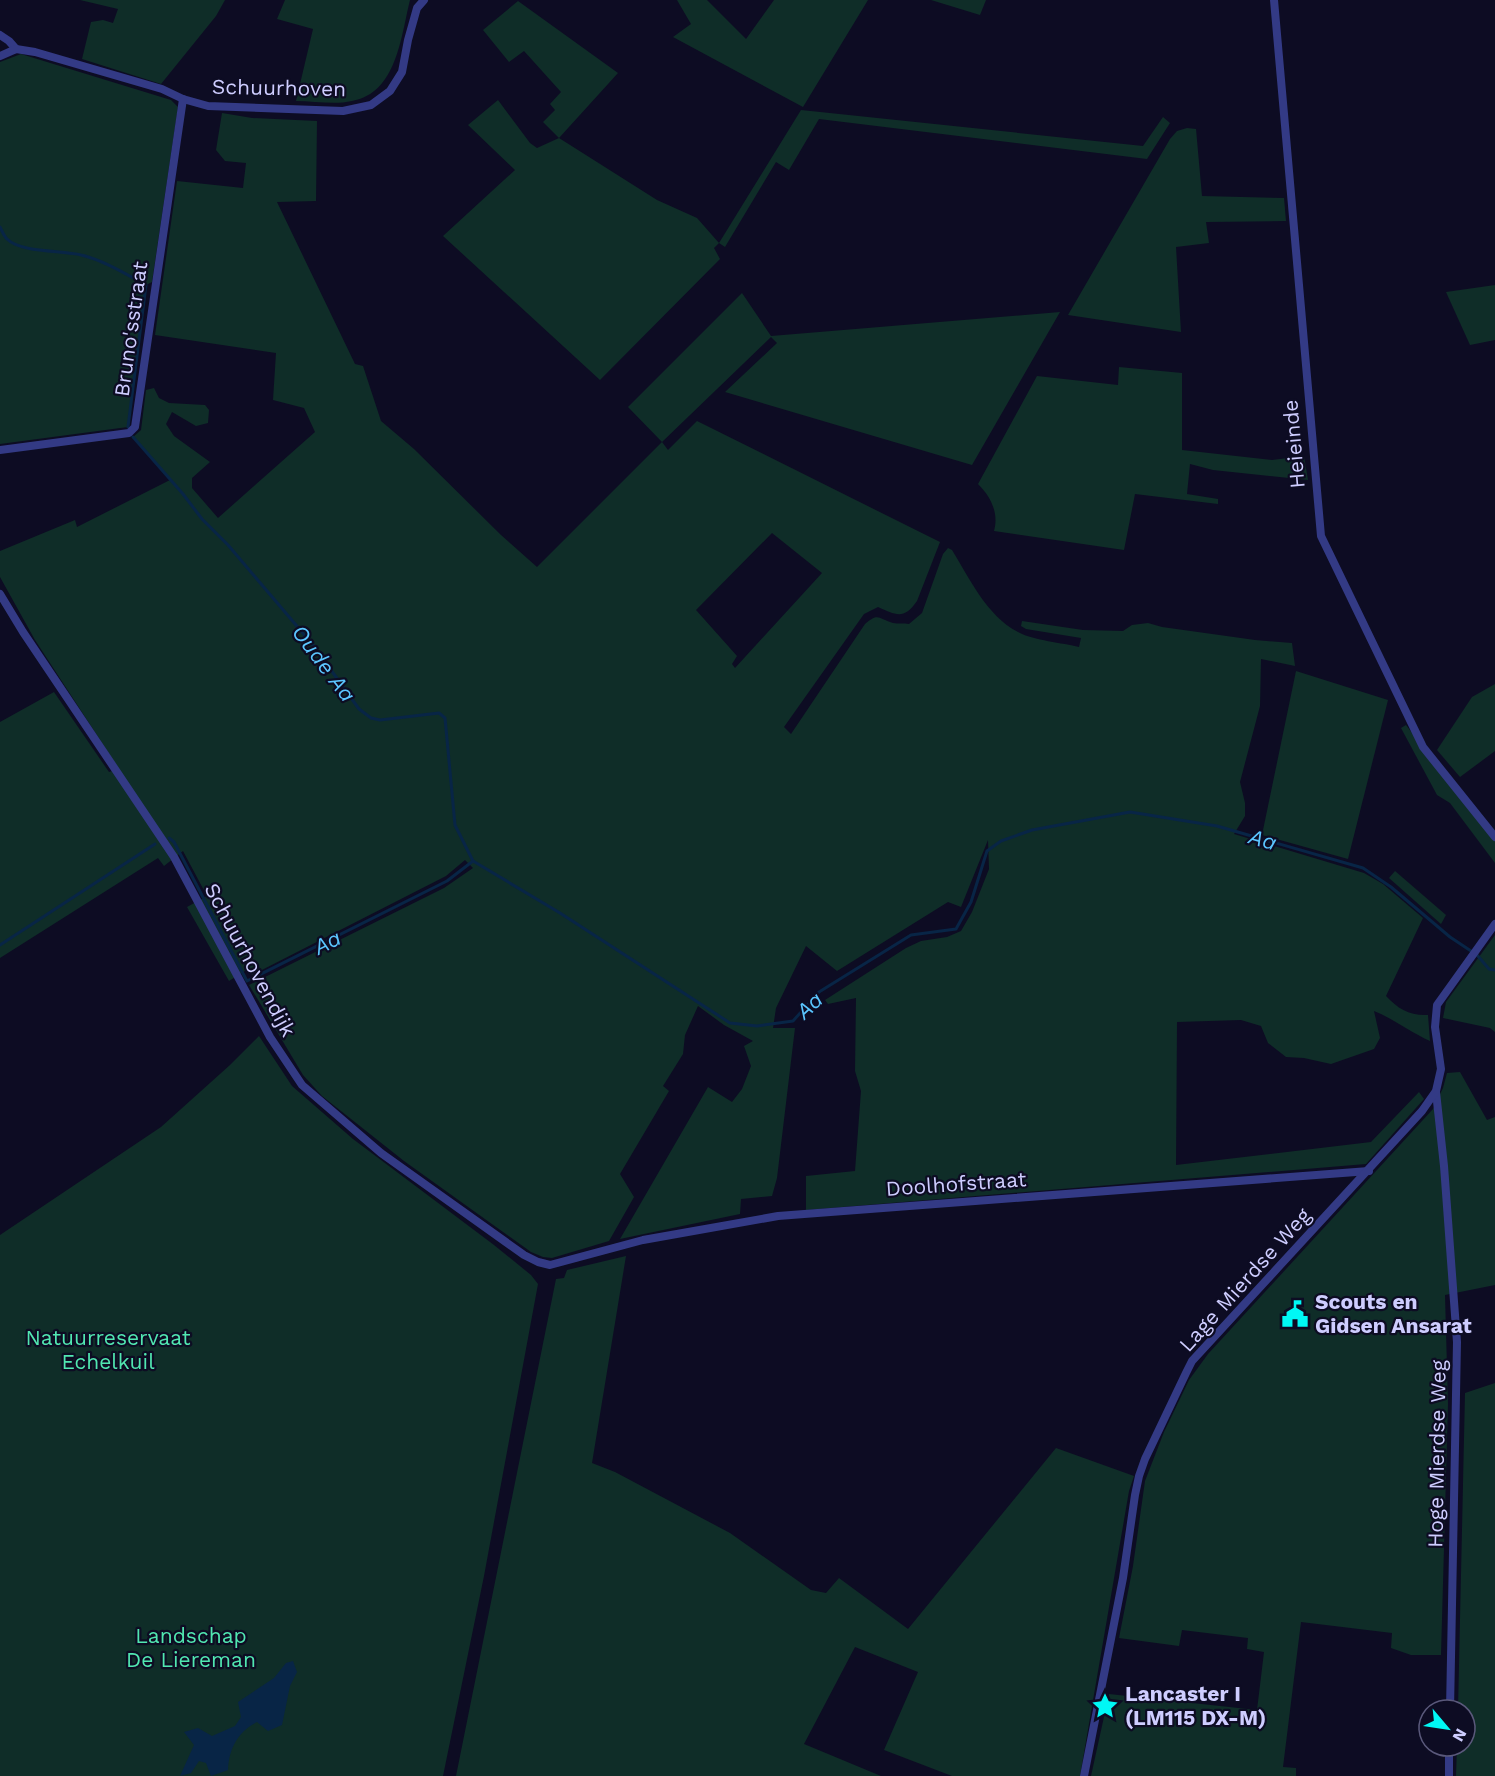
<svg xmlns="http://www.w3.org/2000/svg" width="1495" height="1776" font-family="'Work Sans',sans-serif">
<rect width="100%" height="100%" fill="#0d0c23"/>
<!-- green -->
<g fill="#0f2d28" fill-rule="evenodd">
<path d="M225,0L216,16L161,84L82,59L91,22L103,20L113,23L118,9L80,0Z"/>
<path d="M285,0H410C401,36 397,93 352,101C335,105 314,101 296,101L313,29L277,19Z"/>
<path d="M677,0H707L746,39L774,0H868L803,107L673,37L691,24Z"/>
<path d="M931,0H986L980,15Z"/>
<path d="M518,1L618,73L559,138L657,200L697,218L719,243L801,110L1143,146L1163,117L1170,123L1147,159L819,119L789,170L776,162L725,247L719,243L714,248L720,259L600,380L443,236L515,170L468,125L498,100L530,143L537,148L559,138L543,122L555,110L550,104L561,92L524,51L509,62L483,30Z"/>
<path d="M21,54L171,100L178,107L152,282L146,285L128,427L0,444V62Z"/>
<path d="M222,113L252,118L317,121L316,201L277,202L355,364L363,366L381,421L414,449L501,535L537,567L662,442L628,407L742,293L771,336L1060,312L972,465L725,392L777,343L771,337L662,442L668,450L697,421L940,542L917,601C904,620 896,615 878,607L864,614L784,727L791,734L865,624C879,612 878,619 893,623C898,624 904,623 909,624L922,613L943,554L948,548L952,550C970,579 987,617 1020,633C1033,640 1063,643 1079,647L1081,638L1026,629L1021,626L1022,621L1083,630L1123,631L1132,625L1148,623L1162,627L1255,640L1292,643L1295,666L1261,659L1260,706L1240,782L1245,803V816L1234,834L1364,873L1383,884L1423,918L1386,996C1398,1009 1410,1016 1428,1015L1430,1041C1410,1032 1394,1019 1374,1011L1380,1038L1374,1049L1331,1064L1304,1058L1286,1057L1268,1043L1261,1026L1241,1020L1177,1022L1176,1165L1371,1142L1419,1092L1424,1099L1366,1164L806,1210V1176L855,1171L861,1091L855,1071L856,998L828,1004L825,1000L906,948L921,941L947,937L961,931L972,912L989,869L988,840L961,907L948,902L837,971L806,946L776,1008L773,1028H795L777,1178L772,1196L741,1199L740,1214L620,1239L708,1087L732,1102L742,1089L751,1066L744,1046L753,1041L724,1025L698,1006L685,1035L683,1054L663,1086L669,1091L620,1174L634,1197L609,1241L552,1258L543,1257L531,1252L404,1161L322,1096L303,1075L249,985L444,888L473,868L465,860L446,876L252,975L248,969L229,981L187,907L207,896L183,851L164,866L158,858L0,958V722L54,692L109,772L119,769L35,640L0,577V551L75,520L77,527L170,480L133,437L141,430L146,390L154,388L159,398L169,403L205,405L209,410L208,423L196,426L172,412L166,424L174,436L210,462L192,478V488L218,518L315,432L304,408L273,400L276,353L155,335L177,181L243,188L246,163L225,161L216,150ZM772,533L822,573L735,668L732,664L737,656L696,610Z"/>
<path d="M1187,128L1196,129L1202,196L1284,198L1286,221L1206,222L1209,243L1176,247L1181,332L1068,315L1170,139L1177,131Z"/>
<path d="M1495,285V340L1470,345L1446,292Z"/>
<path d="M1119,367L1182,373V450L1272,460L1304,456L1308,480L1213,470L1190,464L1187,494L1218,499V504L1135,494L1124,550L994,531C999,513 991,497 978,484L1037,376L1118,385Z"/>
<path d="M1296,671L1388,700L1348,859L1262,835Z"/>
<path d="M1495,684V751L1460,777L1437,750L1472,697Z"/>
<path d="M1406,725L1495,840V863L1450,803L1437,795L1401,728Z"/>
<path d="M1395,871L1446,915L1441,924L1389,878Z"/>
<path d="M1495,935V1032L1490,1028L1443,1018L1446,1002Z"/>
<path d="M259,1036L292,1086L353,1139L494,1245L531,1275L538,1284L484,1576L443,1776H0V1235L161,1127L230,1065Z"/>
<path d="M1460,1072L1487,1120L1495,1117V1285L1445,1295L1448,1404L1441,1655H1411L1391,1648L1392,1633L1301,1622L1283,1767L1296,1768V1776H1091L1109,1694L1257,1710L1264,1652L1247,1649L1248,1638L1182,1630L1179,1646L1119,1638L1133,1566L1145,1481L1164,1432L1189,1380L1208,1354L1433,1109L1443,1088L1447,1073Z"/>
<path d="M626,1256L592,1463L615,1472L730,1533L811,1590L826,1593L839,1578L908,1629L1056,1448L1134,1476L1129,1491L1080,1776H952L884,1750L918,1672L855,1647L804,1744L881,1776H456L556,1279L564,1278L567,1270Z"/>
<path d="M1495,1383V1776H1456L1457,1746H1465V1710H1458L1465,1393Z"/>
</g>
<!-- water -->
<path fill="#082546" d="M293,1661L297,1672L290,1686L282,1725L268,1731L257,1722C238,1732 229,1748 228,1770L211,1776L206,1763L199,1761L191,1773L180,1776L194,1745L184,1732L198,1728L212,1736L235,1726L241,1717L238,1702L274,1678L286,1663Z"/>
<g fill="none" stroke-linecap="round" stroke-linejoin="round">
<!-- stream -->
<g stroke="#082546" stroke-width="3">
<path d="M0,227C2,231 4,236 7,239C21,253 63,250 81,255C103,260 126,274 146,285L128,427"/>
<path d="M133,437L183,494L202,519L228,545L313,645L359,709L371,718L380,720L439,713L445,718L455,825L473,861"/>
<path d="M169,838L174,842L247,981L447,881L473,861L560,913L730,1023L757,1026L793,1021L819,992L911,935L956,929L971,902L987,851L1001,841L1032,830L1130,812L1217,826L1363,868L1391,887L1450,937L1477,955L1489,969L1495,970"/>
<path d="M0,945L155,844"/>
</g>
<!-- minor -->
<g stroke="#333a85" stroke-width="8">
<path d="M1274,0L1321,536L1423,747L1495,837"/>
<path d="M0,35L9,41L16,49"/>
<path d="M0,56L16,49L35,52L162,89L183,99L208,106L343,111L371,105L390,91L402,72L408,40L417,8L424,0"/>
<path d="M0,450L129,433L135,427L183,99"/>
<path d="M0,594L23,632L174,857L270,1037L302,1085L381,1153L524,1255L538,1262L550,1265L643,1240L778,1216L1369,1171"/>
<path d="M1436,1092L1444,1166L1457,1342L1450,1710"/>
<path d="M1084,1776L1123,1578L1135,1495L1139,1476L1145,1459L1186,1373L1192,1361L1422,1111L1436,1091L1441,1069L1435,1027L1437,1005L1495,924"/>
<path d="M1449,1776V1746"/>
</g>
</g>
<!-- icons -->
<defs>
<symbol id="civic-bare" viewBox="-9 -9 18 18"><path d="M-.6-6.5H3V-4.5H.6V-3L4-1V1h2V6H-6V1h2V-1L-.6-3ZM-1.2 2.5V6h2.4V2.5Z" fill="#00f8f5" stroke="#0d0c23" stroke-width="2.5" paint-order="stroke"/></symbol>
<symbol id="sight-bare" viewBox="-9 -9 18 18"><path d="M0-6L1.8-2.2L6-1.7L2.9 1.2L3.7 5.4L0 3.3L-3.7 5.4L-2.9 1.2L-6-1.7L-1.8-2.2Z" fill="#00f8f5" stroke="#0d0c23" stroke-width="2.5" paint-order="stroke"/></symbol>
</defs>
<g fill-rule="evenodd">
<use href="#civic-bare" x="1276" y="1295" width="38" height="38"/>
<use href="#sight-bare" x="1086" y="1687" width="38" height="38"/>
</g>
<g text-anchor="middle" stroke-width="4.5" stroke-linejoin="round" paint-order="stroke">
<!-- street labels -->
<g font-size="21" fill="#cecdff" stroke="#0d0c23">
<text transform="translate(279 88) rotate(1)" y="7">Schuurhoven</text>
<text transform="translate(131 329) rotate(-82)" y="7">Bruno'sstraat</text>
<text transform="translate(1294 444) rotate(-95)" y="7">Heieinde</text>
<text transform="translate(250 960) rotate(62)" y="7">Schuurhovendijk</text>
<text transform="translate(956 1184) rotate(-4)" y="7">Doolhofstraat</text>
<text transform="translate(1245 1280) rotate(-48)" y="7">Lage Mierdse Weg</text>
<text transform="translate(1437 1454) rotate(-89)" y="7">Hoge Mierdse Weg</text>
</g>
<!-- poi labels -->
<g font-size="21" font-weight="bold" fill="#cecdff" stroke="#0d0c23" text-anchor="start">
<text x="1315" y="1309">Scouts en<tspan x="1315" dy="24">Gidsen Ansarat</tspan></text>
<text x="1125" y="1701">Lancaster I<tspan x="1125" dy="24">(LM115 DX-M)</tspan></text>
</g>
<!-- park labels -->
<g font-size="21" fill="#51e7b1" stroke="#0d0c23">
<text x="108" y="1345">Natuurreservaat<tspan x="108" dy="24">Echelkuil</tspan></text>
<text x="191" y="1643">Landschap<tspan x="191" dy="24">De Liereman</tspan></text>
</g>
<!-- water labels -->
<g font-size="22" font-style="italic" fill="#5bc6ff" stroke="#0d0c23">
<text transform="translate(324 663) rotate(53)" y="8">Oude Aa</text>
<text transform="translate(1263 839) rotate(16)" y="8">Aa</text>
<text transform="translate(327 942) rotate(-27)" y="8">Aa</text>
<text transform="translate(809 1005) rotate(-43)" y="8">Aa</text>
</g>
</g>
<!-- north arrow -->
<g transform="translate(1447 1728) rotate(119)"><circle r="28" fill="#0d0c23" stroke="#5a597b" stroke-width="1.5"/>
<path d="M0-4.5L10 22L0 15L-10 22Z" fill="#00f8f5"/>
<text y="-9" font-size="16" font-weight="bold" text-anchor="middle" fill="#cecdff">N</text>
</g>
</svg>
